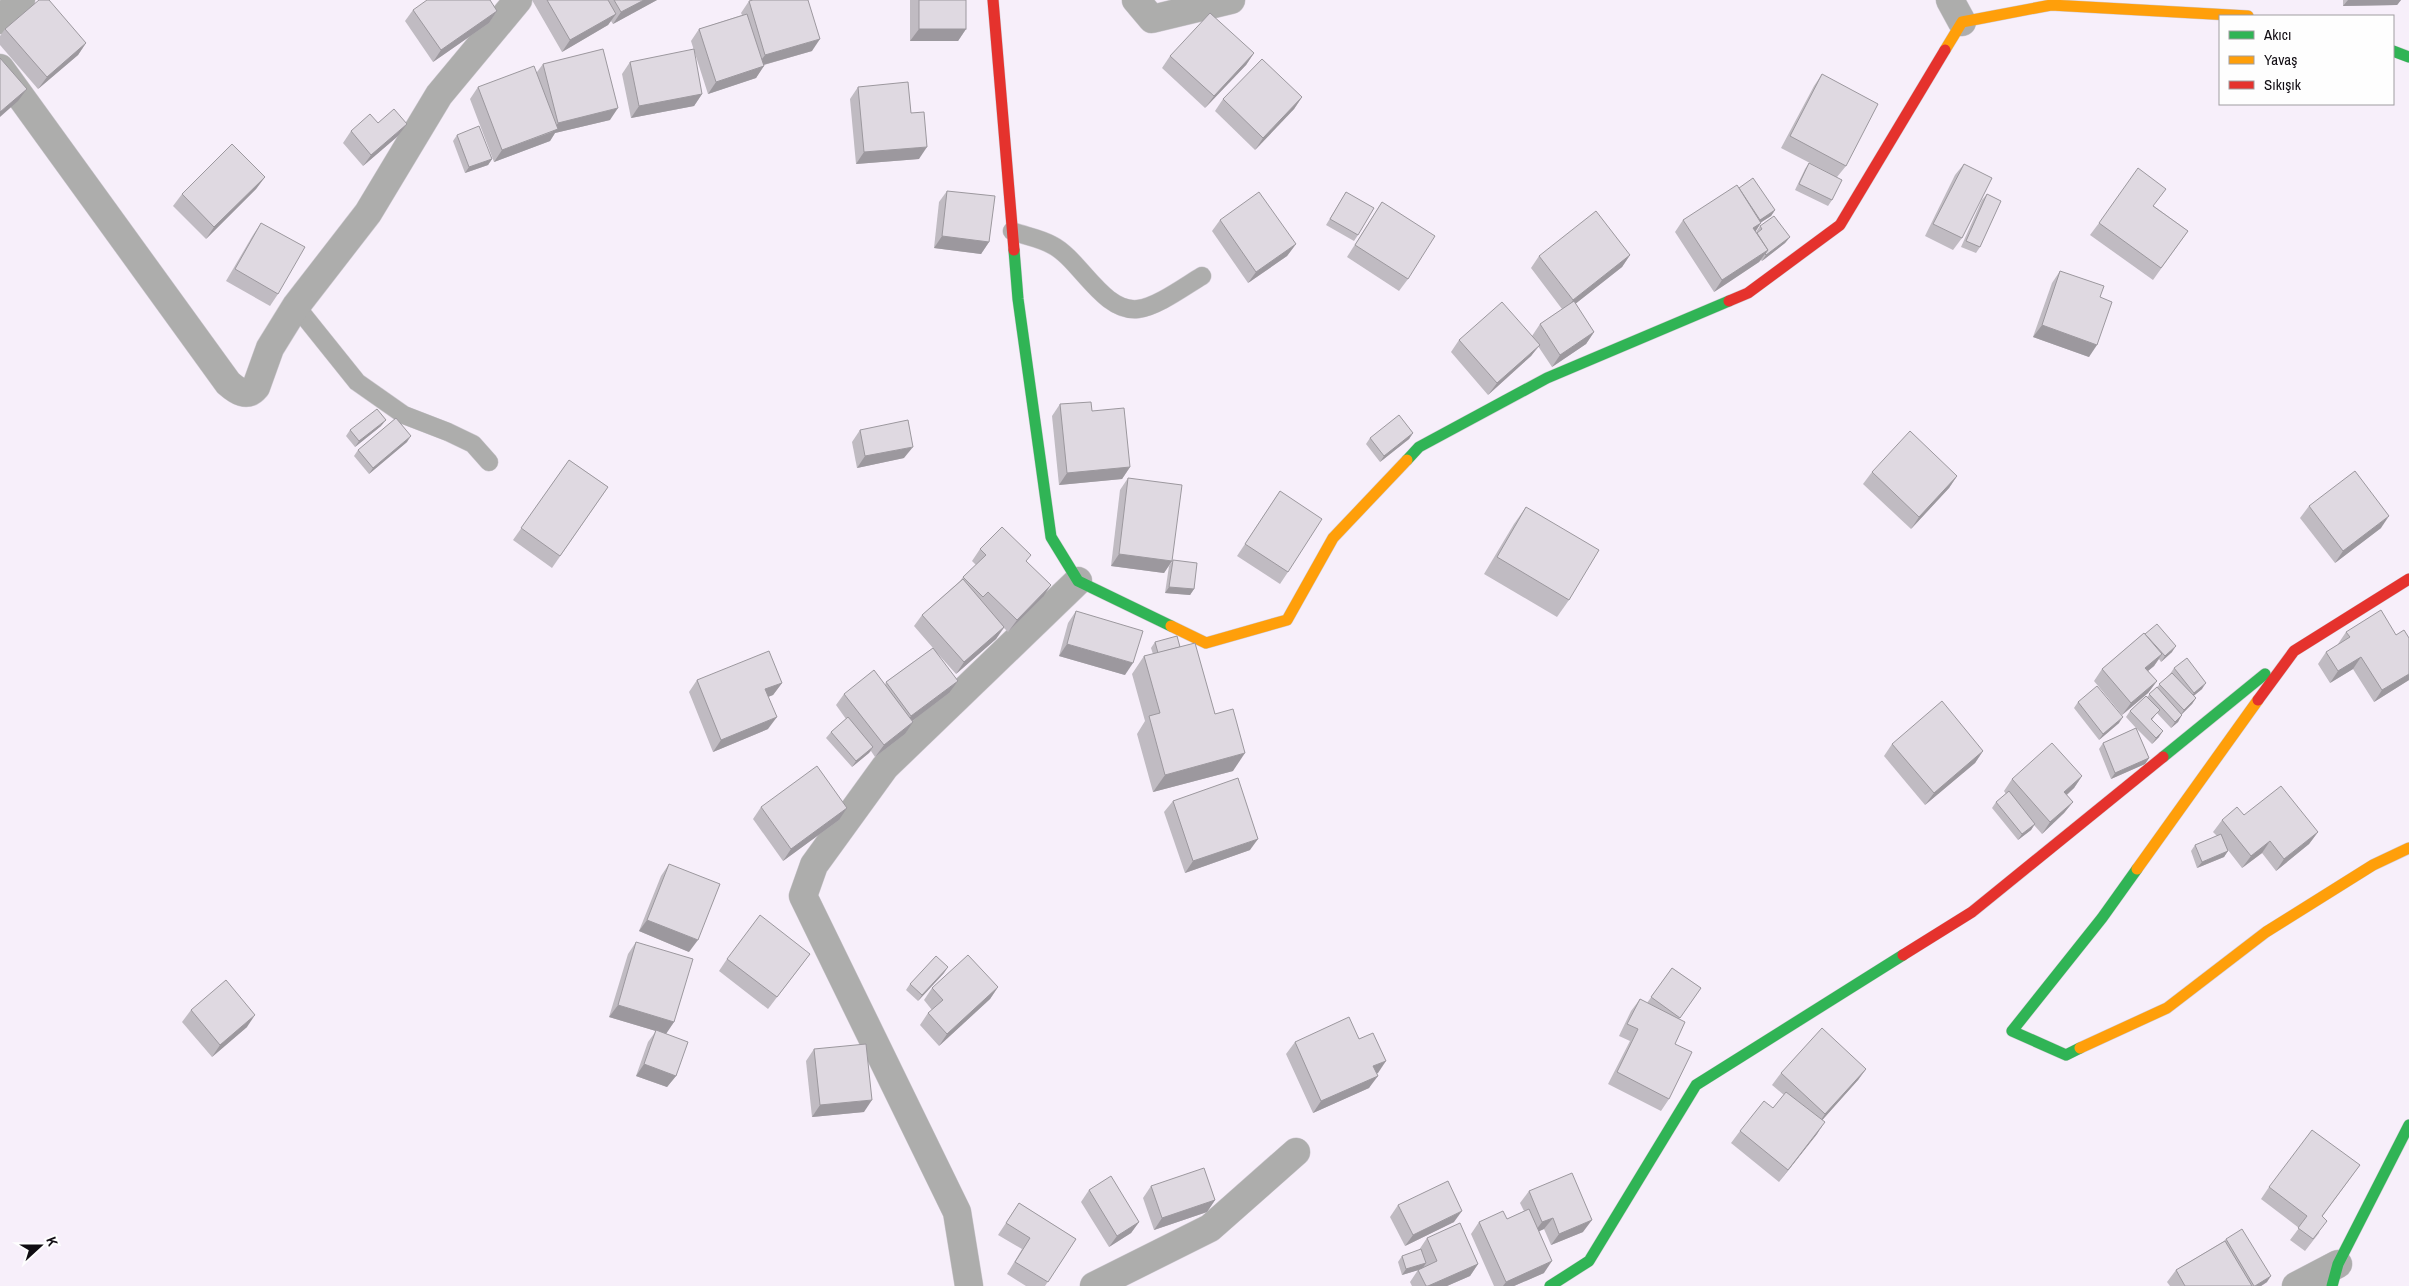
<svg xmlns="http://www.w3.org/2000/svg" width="2409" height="1286" font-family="'Archivo Narrow',sans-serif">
<rect width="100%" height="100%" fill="#f7effa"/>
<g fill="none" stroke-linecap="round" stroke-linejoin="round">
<defs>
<g id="lane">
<path d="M1012,231C1025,236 1040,238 1052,245C1080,259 1103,313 1138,309C1157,307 1185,286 1202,276"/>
<path d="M296,306L357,382L404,415L448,432L473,444L489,462"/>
</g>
<g id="street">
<path d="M1136,0L1152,19L1231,0"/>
<path d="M1950,0L1962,22"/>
<path d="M0,20L21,0"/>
<path d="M0,68L228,383C237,391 247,398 256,387L270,348L296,306L368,213L439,95L518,0"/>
<path d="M969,1286L957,1212L803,896L814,865L885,767L1078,581"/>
<path d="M1094,1286L1210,1228L1296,1152"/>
<path d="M2296,1286L2338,1264"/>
</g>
<g id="fast">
<path d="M2393,51L2409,57"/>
<path d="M1014,250L1018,299L1051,537L1078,581L1171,626"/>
<path d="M1407,460L1419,447L1547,378L1729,301"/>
<path d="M2163,757L2265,674"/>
<path d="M2080,1048L2066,1055L2012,1031L2102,918L2137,869"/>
<path d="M1550,1286L1589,1261L1696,1085L1903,955"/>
<path d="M2332,1286L2338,1264L2409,1125"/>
</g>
<g id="slow">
<path d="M1945,50L1962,22L2051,5L2248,16"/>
<path d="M1171,626L1206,643L1287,620L1333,538L1407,460"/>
<path d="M2137,869L2258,700"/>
<path d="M2080,1048L2167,1008L2266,932L2373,865L2409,848"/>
</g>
<g id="jam">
<path d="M993,0L1014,250"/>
<path d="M1729,301L1748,293L1840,225L1945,50"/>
<path d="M2258,700L2294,651L2409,579"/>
<path d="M1903,955L1972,912L2163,757"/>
</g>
</defs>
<!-- lane casing -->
<use href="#lane" stroke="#d1ccd4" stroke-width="19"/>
<!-- street casing -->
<use href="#street" stroke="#d1ccd4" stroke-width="29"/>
<!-- fast casing -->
<use href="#fast" stroke="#d1ccd4" stroke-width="12"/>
<!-- slow casing -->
<use href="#slow" stroke="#d1ccd4" stroke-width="12"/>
<!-- jam casing -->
<use href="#jam" stroke="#d1ccd4" stroke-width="12"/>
<!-- lane -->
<use href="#lane" stroke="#adadac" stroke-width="18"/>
<!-- street -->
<use href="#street" stroke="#adadac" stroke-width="28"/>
<!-- fast -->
<use href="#fast" stroke="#30b455" stroke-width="11"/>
<!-- slow -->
<use href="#slow" stroke="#ff9f0a" stroke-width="11"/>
<!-- jam -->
<use href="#jam" stroke="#e5322d" stroke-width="11"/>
</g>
<!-- wall -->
<g fill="#c0bbc2">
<path d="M532,0H657L613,24L611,21L608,25L562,52Z"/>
<path d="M910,0H966V29L958,41H910Z"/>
<path d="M2343,0H2401L2397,5L2343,6Z"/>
<path d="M749,1L812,51L764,65L756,78L708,94L691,41L699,29L742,15L741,13Z"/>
<path d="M413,10L497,11L489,23L433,62L405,21Z"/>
<path d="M5,29L86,43L78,55L38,89L0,45V36Z"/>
<path d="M1254,53L1246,65L1205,108L1162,68L1170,56Z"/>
<path d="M630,62L702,94L694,106L631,118L622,74Z"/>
<path d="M543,64L610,120L555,133L550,141L494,162L470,99L478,87L537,72Z"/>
<path d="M1822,74L1846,166L1837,177L1832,200L1828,206L1795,190L1805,169L1809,163L1835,176L1781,148L1814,86Z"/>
<path d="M858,87L911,113L919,159L856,164L850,99Z"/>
<path d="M1302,97L1294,109L1255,150L1215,111L1223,99Z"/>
<path d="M378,123L398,136L363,166L343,143L351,131Z"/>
<path d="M457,135L492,159L488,165L465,173L453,141Z"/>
<path d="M1964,164L1962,238L1953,250L1925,236L1955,175Z"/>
<path d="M265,177L256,189L206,239L173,206L182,194Z"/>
<path d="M1739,188L1775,210L1771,216L1761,222L1756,231V232L1760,226L1790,237L1785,243L1762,261L1761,260L1759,262L1714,292L1675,232L1683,220Z"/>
<path d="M947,191L989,242L981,254L934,248L939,202Z"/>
<path d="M1346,192L1358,235L1354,241L1326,225Z"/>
<path d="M1987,194L1980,247L1976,253L1961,247L1982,200Z"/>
<path d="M1382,202L1408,279L1399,291L1347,257Z"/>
<path d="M2154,206L2188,231L2153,280L2090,235L2099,223Z"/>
<path d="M1220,220L1296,244L1287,256L1248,283L1212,231Z"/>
<path d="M261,223L278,294L270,306L226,281L253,235Z"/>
<path d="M1630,255L1622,267L1575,304L1594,332L1586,344L1552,367L1538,346L1531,356L1488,395L1451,352L1459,340L1532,336L1540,324L1562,309L1531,268L1539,256Z"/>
<path d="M2060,271L2100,297L2089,357L2033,337L2052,283Z"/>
<path d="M1060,404L1130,467L1122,479L1059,485L1052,416Z"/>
<path d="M381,426L355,447L346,436L350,430Z"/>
<path d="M860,430L904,458L857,468L852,442Z"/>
<path d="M1413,433L1409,439L1380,462L1366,444L1370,438Z"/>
<path d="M407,442L369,474L354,456L358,450Z"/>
<path d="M569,460L608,487L552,568L513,540Z"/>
<path d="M1872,472L1957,476L1949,488L1911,529L1863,484Z"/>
<path d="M1128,478L1172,561L1164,573L1111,566L1120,490Z"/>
<path d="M1280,491L1288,572L1280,584L1237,556Z"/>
<path d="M2309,506L2381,528L2335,563L2300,518Z"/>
<path d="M1526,507L1569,600L1557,617L1484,574L1514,524Z"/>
<path d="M980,549L1027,562L1043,597L1008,632L1004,628L996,639L956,674L938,654L949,693L912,721L905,734L875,757L871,751L852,767L826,738L831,732L846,719L836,705L844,694L885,685L886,682L933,648L914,626L922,615L960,581L963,577L976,565L972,561Z"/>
<path d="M1173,560L1194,589L1190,595L1165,593L1169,566Z"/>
<path d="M1076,611L1125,675L1059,656L1068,623Z"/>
<path d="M2346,632L2409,680L2374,702L2353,669L2330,683L2318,664L2326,652L2339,644H2338Z"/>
<path d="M2144,633L2172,652L2161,662L2159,659L2154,666L2148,671L2157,681L2148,693L2122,715L2094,681L2102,669Z"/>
<path d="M1155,642L1180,647L1215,714L1233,771L1153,792L1137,734L1145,721L1132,674L1144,656L1153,654L1151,648Z"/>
<path d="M2174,668L2202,689L2193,696L2196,698L2192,704L2181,715L2178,722L2171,728L2157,713L2152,720L2159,737L2152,744L2136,728L2149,758L2145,764L2111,779L2099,749L2103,743L2136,728L2126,717L2130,711L2147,697L2170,674Z"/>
<path d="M697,680L782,683L773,695L768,697V729L713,752L689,692Z"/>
<path d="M2078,702L2119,723L2099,740L2074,708Z"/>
<path d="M1892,744L1983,751L1975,763L1925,805L1884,756Z"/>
<path d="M2082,776L2074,788L2067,795L2073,802L2064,813L2042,834L2034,825L2031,830L2018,840L1992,808L1996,802L2006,794L2004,791L2012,779Z"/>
<path d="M1173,801L1250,850L1185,873L1164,812Z"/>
<path d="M761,807L839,820L783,861L753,819Z"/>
<path d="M2244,815L2318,832L2309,844L2276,871L2262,853L2242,868L2228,850L2224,857L2197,868L2191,851L2195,845L2217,836L2213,832L2222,820Z"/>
<path d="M669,864L689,952L639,931L661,876Z"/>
<path d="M636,942L674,1022L666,1033L676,1076L667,1087L636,1076L648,1042L656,1031L609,1017L628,954Z"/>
<path d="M810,954L768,1009L719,971L727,959Z"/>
<path d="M1672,968L1701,988L1679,1019L1675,1044L1669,1099L1661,1111L1608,1084L1630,1041L1619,1036L1631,1011L1640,999L1647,1003Z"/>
<path d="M944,973L918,1001L906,990L910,984Z"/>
<path d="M998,987L990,999L939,1046L920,1025L928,1013L932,1010L924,1000L932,988Z"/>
<path d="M191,1010L247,1027L212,1057L182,1022Z"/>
<path d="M1359,1039L1378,1073H1376L1369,1088L1313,1113L1286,1054L1295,1042Z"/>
<path d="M814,1049L864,1112L812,1117L806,1061Z"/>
<path d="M1866,1069L1858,1080L1822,1120L1817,1134L1779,1182L1731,1143L1740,1131L1773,1108L1784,1095L1772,1085L1781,1073Z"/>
<path d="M2360,1165L2322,1217L2319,1233L2305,1251L2290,1240L2299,1228L2261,1199L2269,1187Z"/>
<path d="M1151,1186L1215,1200L1207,1212L1154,1230L1143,1198Z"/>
<path d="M1089,1190L1139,1222L1131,1233L1109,1247L1081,1202Z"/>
<path d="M1529,1191L1583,1232L1551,1245L1544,1229L1539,1231L1544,1273L1514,1286H1494L1471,1234L1479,1222L1507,1219L1524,1211L1520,1203Z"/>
<path d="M1019,1203L1076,1239L1045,1286H1026L1007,1274L1022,1249L998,1235Z"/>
<path d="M1398,1205L1454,1222L1405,1246L1390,1217Z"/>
<path d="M1427,1238L1478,1264L1470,1276L1447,1286H1412L1410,1282L1418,1270L1402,1275L1398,1262L1402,1256L1419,1250Z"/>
<path d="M2226,1239L2267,1282L2261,1286H2170L2167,1282L2176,1270L2224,1241Z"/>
</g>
<!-- shaded-wall -->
<g fill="#9c989e">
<path d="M644,0H657L613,24L621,12Z"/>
<path d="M2348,0H2401L2397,5L2343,6Z"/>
<path d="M497,11L489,23L433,62L441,50Z"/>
<path d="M616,14L608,25L562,52L570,40Z"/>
<path d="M919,29H966L958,41H910Z"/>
<path d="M820,39L812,51L756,67L765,55Z"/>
<path d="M86,43L78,55L38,89L47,77Z"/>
<path d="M1254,53L1246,65L1205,108L1214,96Z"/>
<path d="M764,66L756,78L708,94L716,82Z"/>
<path d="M27,89L18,101L0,117V112Z"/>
<path d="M702,94L694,106L631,118L639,106Z"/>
<path d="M1302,97L1294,109L1255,150L1263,138Z"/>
<path d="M618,108L610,120L555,133L550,141L494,162L502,150L552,132L558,123Z"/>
<path d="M407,124L398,136L363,166L371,155Z"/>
<path d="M927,147L919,159L856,164L864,152Z"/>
<path d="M492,159L488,165L465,173L469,167Z"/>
<path d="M265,177L256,189L206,239L214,227Z"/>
<path d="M1775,210L1771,216L1754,227L1758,221Z"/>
<path d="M1761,223L1753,235V228Z"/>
<path d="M942,236L989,242L981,254L934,248Z"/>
<path d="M1790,237L1785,243L1762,261L1766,255Z"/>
<path d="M1296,244L1287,256L1248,283L1256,272Z"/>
<path d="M1768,250L1759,262L1714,292L1722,280Z"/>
<path d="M1630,255L1622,267L1565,312L1573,300Z"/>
<path d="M2042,325L2097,345L2089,357L2033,337Z"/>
<path d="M1594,332L1586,344L1552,367L1560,355Z"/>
<path d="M1540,345L1531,356L1488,395L1497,383Z"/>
<path d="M386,420L381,426L355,447L359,441Z"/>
<path d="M1413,433L1409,439L1380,462L1384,456Z"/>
<path d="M411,436L407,442L369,474L373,468Z"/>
<path d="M913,447L904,458L857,468L865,456Z"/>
<path d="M1130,467L1122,479L1059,485L1067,473Z"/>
<path d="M1957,476L1949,488L1911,529L1919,517Z"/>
<path d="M2389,516L2381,528L2335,563L2343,551Z"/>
<path d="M1119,554L1172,561L1164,573L1111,566Z"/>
<path d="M1051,585L1043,597L1008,632L1017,620Z"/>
<path d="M1169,587L1194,589L1190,595L1165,593Z"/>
<path d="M1004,627L996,639L956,674L964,662Z"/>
<path d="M1067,644L1133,663L1125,675L1059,656Z"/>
<path d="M2176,646L2172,652L2161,662L2165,656Z"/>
<path d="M2162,654L2154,666L2137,680L2145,668Z"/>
<path d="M2361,657L2353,669L2330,683L2338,671Z"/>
<path d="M2409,674V680L2374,702L2382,690Z"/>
<path d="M958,681L949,693L903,728L911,716Z"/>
<path d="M2157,681L2148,693L2122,715L2131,703Z"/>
<path d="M782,683L773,695L757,701L765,689Z"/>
<path d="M2206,683L2202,689L2190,699L2194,693Z"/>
<path d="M2196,698L2192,704L2180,716L2184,710Z"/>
<path d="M2182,715L2178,722L2171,728L2175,722Z"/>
<path d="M777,717L768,729L713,752L721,740Z"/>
<path d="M2123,717L2119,723L2099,740L2103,734Z"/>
<path d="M913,722L905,734L875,757L884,745Z"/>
<path d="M2163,731L2159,737L2152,744L2156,738Z"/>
<path d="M873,747L869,753L852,767L856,761Z"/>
<path d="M1983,751L1975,763L1925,805L1934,793Z"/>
<path d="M1245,753L1233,771L1153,792L1165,775Z"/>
<path d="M2149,758L2145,764L2111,779L2115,773Z"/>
<path d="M2082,776L2074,788L2056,804L2064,792Z"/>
<path d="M2073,802L2064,813L2042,834L2050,822Z"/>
<path d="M847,808L839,820L783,861L791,849Z"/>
<path d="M2035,824L2031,830L2018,840L2022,834Z"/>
<path d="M2318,832L2309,844L2276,871L2284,859Z"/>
<path d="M1258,839L1250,850L1185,873L1193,861Z"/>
<path d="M2270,841L2262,853L2242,868L2251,856Z"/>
<path d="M2228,851L2224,857L2197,868L2202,862Z"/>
<path d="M647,920L698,940L689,952L639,931Z"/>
<path d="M948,967L944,973L918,1001L922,995Z"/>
<path d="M998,987L990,999L939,1046L947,1034Z"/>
<path d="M618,1005L674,1022L666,1034L609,1017Z"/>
<path d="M255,1015L247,1027L212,1057L220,1045Z"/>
<path d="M1386,1061L1378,1073L1365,1078L1373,1066Z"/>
<path d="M644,1064L676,1076L667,1087L636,1076Z"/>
<path d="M1866,1069L1858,1080L1817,1126L1825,1114Z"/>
<path d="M1378,1076L1369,1088L1313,1113L1321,1101Z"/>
<path d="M872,1100L864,1112L812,1117L820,1105Z"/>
<path d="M1825,1122L1817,1134L1779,1182L1788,1170Z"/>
<path d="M1215,1200L1207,1212L1154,1230L1162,1218Z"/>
<path d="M1462,1211L1454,1222L1405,1246L1413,1235Z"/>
<path d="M1553,1218L1544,1229L1533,1234L1542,1222Z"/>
<path d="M1592,1220L1583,1232L1551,1245L1559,1234Z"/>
<path d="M1139,1222L1131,1233L1109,1247L1117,1236Z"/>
<path d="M1552,1261L1544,1273L1514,1286H1503L1506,1282Z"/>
<path d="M1426,1263L1422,1269L1402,1275L1406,1269Z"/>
<path d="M1478,1264L1470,1276L1447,1286H1428Z"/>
<path d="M2271,1276L2267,1282L2261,1286H2255Z"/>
</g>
<!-- building -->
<g fill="#dfd9e1" stroke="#9c989e">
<path d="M39,0H49L86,43L47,77L5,29Z"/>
<path d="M427,0H490L497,11L441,50L413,10Z"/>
<path d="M547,0H608L616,14L570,40Z"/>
<path d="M614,0H644L621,12Z"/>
<path d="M753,0H808L820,39L765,55L749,1Z"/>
<rect x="919" y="0" width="47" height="29"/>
<path d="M1210,13L1254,53L1214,96L1170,56Z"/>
<path d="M747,14L764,66L716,82L699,29Z"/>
<path d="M603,49L618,108L558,123L543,64Z"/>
<path d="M694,49L702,94L639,106L630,62Z"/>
<path d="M0,58L27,89L0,112Z"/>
<path d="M1262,59L1302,97L1263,138L1223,99Z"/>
<path d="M534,66L558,129L502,150L478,87Z"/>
<path d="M1822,74L1878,104L1846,166L1790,136Z"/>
<path d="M908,82L911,113L924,112L927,147L864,152L858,87Z"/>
<path d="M394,109L407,124L371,155L351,131L370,114L378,123Z"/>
<path d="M479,126L492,159L469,167L457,135Z"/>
<path d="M232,144L265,177L214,227L182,194Z"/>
<path d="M1809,163L1842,180L1832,200L1799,184Z"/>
<path d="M1964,164L1992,178L1962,238L1933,224Z"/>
<path d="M2138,168L2166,189L2153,206L2188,231L2161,268L2099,223Z"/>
<path d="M1753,178L1775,210L1760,220L1739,188Z"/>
<path d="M1737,185L1761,223L1753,228L1768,250L1722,280L1683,220Z"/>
<path d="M947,191L995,196L989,242L942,236Z"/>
<path d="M1259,192L1296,244L1256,272L1220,220Z"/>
<path d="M1346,192L1374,208L1358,235L1330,219Z"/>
<path d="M1987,194L2001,201L1980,247L1966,241Z"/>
<path d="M1382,202L1435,236L1408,279L1355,245Z"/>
<path d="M1596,211L1630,255L1573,300L1539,256Z"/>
<path d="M1774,216L1790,237L1766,255L1765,254L1768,250L1757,233L1762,229L1760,226Z"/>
<path d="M261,223L305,247L278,294L235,269Z"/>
<path d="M2060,271L2104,286L2100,297L2112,302L2097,345L2042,325Z"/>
<path d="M1574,301L1594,332L1560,355L1540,324Z"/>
<path d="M1502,302L1540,345L1497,383L1459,340Z"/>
<path d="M1091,402L1092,411L1124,408L1130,467L1067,473L1060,404Z"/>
<path d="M377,409L386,420L359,441L350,430Z"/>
<path d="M1399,415L1413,433L1384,456L1370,438Z"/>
<path d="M396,418L411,436L373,468L358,450Z"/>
<path d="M908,420L913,447L865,456L860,430Z"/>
<path d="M1910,431L1957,476L1919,517L1872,472Z"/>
<path d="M569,460L608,487L560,556L521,528Z"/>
<path d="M2355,471L2389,516L2343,551L2309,506Z"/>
<path d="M1128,478L1182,485L1172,561L1119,554Z"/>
<path d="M1280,491L1322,519L1288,572L1245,544Z"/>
<path d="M1526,507L1599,550L1569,600L1497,557Z"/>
<path d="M1002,527L1031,555L1026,561L1051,585L1017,620L988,592L983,597L963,577L986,555L980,549Z"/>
<path d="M1173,560L1197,563L1194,589L1169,587Z"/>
<path d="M963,579L1004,627L964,662L922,615Z"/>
<path d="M2381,610L2396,635L2404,630L2409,638V674L2382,690L2361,657L2338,671L2326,652L2350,637L2346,632Z"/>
<path d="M1076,611L1143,631L1133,663L1067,644Z"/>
<path d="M2157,624L2176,646L2165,656L2145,634Z"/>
<path d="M2144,633L2162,654L2145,668L2157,681L2131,703L2102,669Z"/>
<path d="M1177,636L1180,647L1158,653L1155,642Z"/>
<path d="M1195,643L1215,714L1233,709L1245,753L1165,775L1149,716L1160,713L1144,656Z"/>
<path d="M933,648L958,681L911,716L886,682Z"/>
<path d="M769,651L782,683L765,689L777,717L721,740L697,680Z"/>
<path d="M2187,658L2206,683L2194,693L2174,668Z"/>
<path d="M874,670L913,722L884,745L844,694Z"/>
<path d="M2172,673L2196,698L2184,710L2159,684Z"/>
<path d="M2097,686L2123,717L2103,734L2078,702Z"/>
<path d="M2157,687L2182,715L2175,722L2149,694Z"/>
<path d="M2146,696L2160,710L2151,719L2163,731L2156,738L2130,711Z"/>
<path d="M1942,701L1983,751L1934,793L1892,744Z"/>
<path d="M848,717L873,747L856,761L831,732Z"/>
<path d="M2136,728L2149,758L2115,773L2103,743Z"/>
<path d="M2052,743L2082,776L2064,792L2073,802L2050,822L2012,779Z"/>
<path d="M817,766L847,808L791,849L761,807Z"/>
<path d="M1238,778L1258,839L1193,861L1173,801Z"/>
<path d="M2281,786L2318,832L2284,859L2270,841L2251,856L2222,820L2237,807L2244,815Z"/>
<path d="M2009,791L2035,824L2022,834L1996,802Z"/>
<path d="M2221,834L2228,851L2202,862L2195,845Z"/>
<path d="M669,864L720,884L698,940L647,920Z"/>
<path d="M760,915L810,954L777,997L727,959Z"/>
<path d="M636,942L693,959L674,1022L618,1005Z"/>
<path d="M968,955L998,987L947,1034L928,1013L943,1000L932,988Z"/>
<path d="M936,956L948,967L922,995L910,984Z"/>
<path d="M1672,968L1701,988L1680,1018L1651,997Z"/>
<path d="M226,980L255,1015L220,1045L191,1010Z"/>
<path d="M1640,999L1685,1022L1675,1044L1692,1052L1669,1099L1617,1072L1638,1029L1627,1024Z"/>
<path d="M1349,1017L1359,1039L1373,1033L1386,1061L1373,1066L1378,1076L1321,1101L1295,1042Z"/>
<path d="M1822,1028L1866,1069L1825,1114L1781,1073Z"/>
<path d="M656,1030L688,1042L676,1076L644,1064Z"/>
<path d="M866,1044L872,1100L820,1105L814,1049Z"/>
<path d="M1786,1092L1825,1122L1788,1170L1740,1131L1764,1101L1773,1108Z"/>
<path d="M2312,1130L2360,1165L2322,1216L2327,1221L2313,1239L2298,1228L2307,1216L2269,1187Z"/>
<path d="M1204,1168L1215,1200L1162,1218L1151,1186Z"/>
<path d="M1572,1173L1592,1220L1559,1234L1553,1218L1542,1222L1529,1191Z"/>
<path d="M1111,1176L1139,1222L1117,1236L1089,1190Z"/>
<path d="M1448,1181L1462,1211L1413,1235L1398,1205Z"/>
<path d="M1019,1203L1076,1239L1048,1282L1015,1262L1030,1238L1006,1223Z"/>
<path d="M1529,1209L1552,1261L1506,1282L1479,1222L1503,1211L1507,1219Z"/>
<path d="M1460,1223L1478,1264L1428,1286H1426L1418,1270L1437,1261L1427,1238Z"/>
<path d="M2242,1229L2271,1276L2255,1286H2254L2226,1239Z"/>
<path d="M2225,1241L2252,1286H2185L2176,1270Z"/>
<path d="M1421,1249L1426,1263L1406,1269L1402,1256Z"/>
</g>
<!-- legend -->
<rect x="2219" y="15" width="175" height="90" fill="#fefefe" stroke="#9f9da0"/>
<rect x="2229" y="31" width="25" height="8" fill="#30b455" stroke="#9f9da0"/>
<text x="2264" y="40" font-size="15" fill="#100c12">Akıcı</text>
<rect x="2229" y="56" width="25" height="8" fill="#ff9f0a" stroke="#9f9da0"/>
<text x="2264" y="65" font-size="15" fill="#100c12">Yavaş</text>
<rect x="2229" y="81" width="25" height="8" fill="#e5322d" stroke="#9f9da0"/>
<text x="2264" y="90" font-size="15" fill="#100c12">Sıkışık</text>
<!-- north arrow -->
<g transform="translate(40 1246) rotate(69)" stroke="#fefefe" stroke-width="4" paint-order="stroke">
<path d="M0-4L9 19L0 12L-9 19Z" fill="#100c12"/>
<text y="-8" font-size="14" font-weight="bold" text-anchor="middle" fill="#100c12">K</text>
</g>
</svg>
